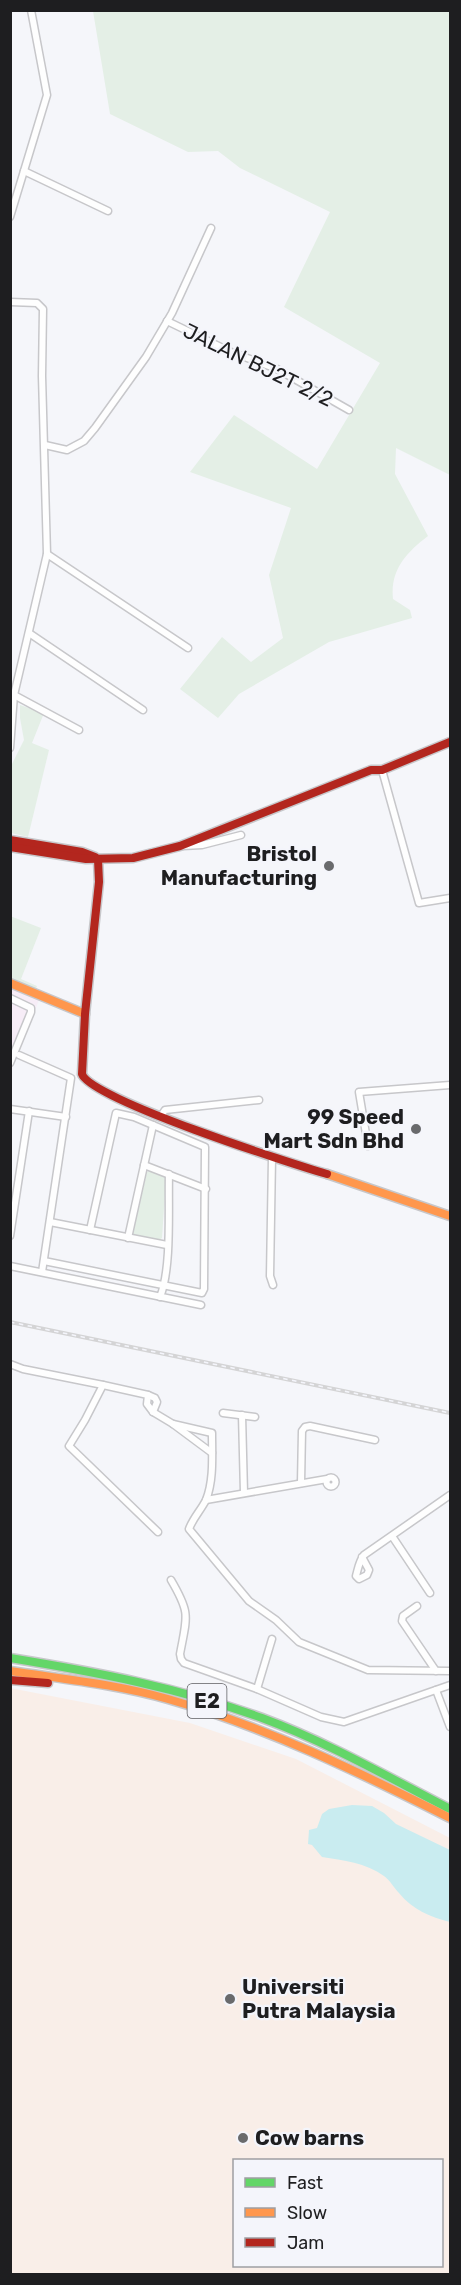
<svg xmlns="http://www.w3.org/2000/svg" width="461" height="2285" font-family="Rubik,sans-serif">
<rect width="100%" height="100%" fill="#f5f6fa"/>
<!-- commercial -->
<path fill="#f7edf7" d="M11,988L39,1000L11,1071Z"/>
<!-- education -->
<path fill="#f9eee8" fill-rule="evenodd" d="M10,1688L190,1723L296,1759L450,1838V2274H11ZM234,2160H442V2266H234Z"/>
<!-- green -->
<g fill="#e4efe6">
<path d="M93,11H450V475L396,448L395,474L428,536C406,553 390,570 393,599L410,610L412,618L329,642L239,694L218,718L180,689L222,637L251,662L283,638L269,575L291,508L190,472L234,415L317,469L380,363L284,307L330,212L240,168L218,151L188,152L110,114Z"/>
<path d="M20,705L44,713L32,743L49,750L28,837L11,833V766L24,740L20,718Z"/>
<path d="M10,916L41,928L21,979L37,986L35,991L11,981Z"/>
<path d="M152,1170L161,1174L166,1179L162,1238L159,1240L132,1236L147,1172Z"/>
</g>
<!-- water -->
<path fill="#c9ecf0" d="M352,1805L372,1806L384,1813L396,1824L450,1850V1922C430,1917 413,1910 399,1893C394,1888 390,1880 384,1876C366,1863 343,1860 322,1857L312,1845L308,1844L309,1830L317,1828L322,1814L329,1809Z"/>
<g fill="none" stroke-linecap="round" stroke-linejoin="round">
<defs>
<g id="street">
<path d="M24,171L108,211"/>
<path d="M10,217L47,95L31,10"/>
<path d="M10,302L37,303L43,309L42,376L47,554L14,695L10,748"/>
<path d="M167,321L231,352L277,369L349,410"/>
<path d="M45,445L67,450L84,441L95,428L146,357L172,313L211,228"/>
<path d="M47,554L188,648"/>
<path d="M29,633L143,710"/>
<path d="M14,695L79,730"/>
<path d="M382,770L419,903L450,898"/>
<path d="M183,846L202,845L241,835"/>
<path d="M10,998L31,1008V1012L10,1063"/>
<path d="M19,1055L71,1078L42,1272"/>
<path d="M10,1109L66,1117"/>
<path d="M161,1116L165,1110L259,1100"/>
<path d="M368,1146L359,1092L450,1085"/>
<path d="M272,1158L270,1276L273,1285"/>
<path d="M144,1165L206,1189"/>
<path d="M50,1222L167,1245"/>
<path d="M10,1236L29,1111"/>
<path d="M128,1238L153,1125"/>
<path d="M44,1261L202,1293L204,1289L205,1147L134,1117L116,1113L90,1230"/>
<path d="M10,1266L201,1305"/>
<path d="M160,1297C172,1268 168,1207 169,1174"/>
<path d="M10,1364L23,1369L103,1385"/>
<path d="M148,1395L155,1398L157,1402L153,1412"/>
<path d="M223,1413L255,1417"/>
<path d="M242,1415L244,1493"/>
<path d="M173,1424L212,1433C212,1455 214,1480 206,1500C201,1510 193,1518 189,1529L249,1601L276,1620L299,1642L368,1670L450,1671"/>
<circle cx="331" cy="1482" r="4.5"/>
<path d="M301,1483L302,1431L305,1427L310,1426L375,1440"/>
<path d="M206,1500L327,1479"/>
<path d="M158,1532L69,1446L85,1420L103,1385L148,1395L147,1404L153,1412L173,1424L212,1453"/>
<path d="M392,1536L430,1593"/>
<path d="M362,1557L369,1570L367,1575L359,1579L356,1576C358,1569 359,1561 364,1555L450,1495"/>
<path d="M171,1580C191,1614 187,1616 180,1654L181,1659L184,1663L257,1689L321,1717L344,1722L450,1685"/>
<path d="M417,1606L403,1616L402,1621L436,1671"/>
<path d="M257,1689L272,1639"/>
<path d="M436,1690L450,1727"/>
</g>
<path id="fast" d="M10,1658C96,1672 180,1688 262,1718C327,1742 388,1777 450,1809"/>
<g id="slow">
<path d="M10,983L85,1014"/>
<path d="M327,1174L450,1216"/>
<path d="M10,1671C63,1679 116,1684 168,1699C266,1727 359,1772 450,1818"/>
</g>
<g id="jam">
<path d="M10,840L82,852L95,857"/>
<path d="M10,847L86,859L133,858L180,846L371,770H382L450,742"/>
<path d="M98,859L99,882L85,1014L82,1074C90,1099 292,1164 327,1174"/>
<path d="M10,1680L48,1683"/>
</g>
</defs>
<!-- street casing -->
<use href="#street" stroke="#c7c7ca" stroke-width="9"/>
<!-- fast casing -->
<use href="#fast" stroke="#c7c7ca" stroke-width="11"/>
<!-- slow casing -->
<use href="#slow" stroke="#c7c7ca" stroke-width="11"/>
<!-- jam casing -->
<use href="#jam" stroke="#c7c7ca" stroke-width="11"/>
<!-- street -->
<use href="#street" stroke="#fefefe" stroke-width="6"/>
<!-- fast -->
<use href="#fast" stroke="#63d668" stroke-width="8"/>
<!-- slow -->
<use href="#slow" stroke="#ff974d" stroke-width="8"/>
<!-- jam -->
<use href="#jam" stroke="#b3261e" stroke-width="8"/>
<defs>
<path id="rail" d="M10,1322L450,1413"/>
</defs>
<!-- rail casing -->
<use href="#rail" stroke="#d4d4d5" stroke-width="4"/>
<!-- rail -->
<use href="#rail" stroke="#f4f5fb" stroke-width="1.5" stroke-dasharray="4.5" stroke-linecap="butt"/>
</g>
<!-- markers -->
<g fill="#696a6c" stroke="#f4f5fb" stroke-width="2">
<circle cx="329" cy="866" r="6"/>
<circle cx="416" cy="1129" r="6"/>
<circle cx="230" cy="1999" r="6"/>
<circle cx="243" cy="2138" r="6"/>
</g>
<g text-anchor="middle" stroke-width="4.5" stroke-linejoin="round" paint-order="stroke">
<!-- shield labels -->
<rect fill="#f4f5fb" stroke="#5e5e62" stroke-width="1.5" x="187.5" y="1684" width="39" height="34" rx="4.5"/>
<g font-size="20" font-weight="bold" fill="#1e1e20">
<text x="207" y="1708">E2</text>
</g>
<!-- street labels -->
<g font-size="21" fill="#1e1e20" stroke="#f4f5fb">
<text transform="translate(258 365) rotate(26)" y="7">JALAN BJ2T 2/2</text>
</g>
<!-- poi labels -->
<g font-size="21" font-weight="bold" fill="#1e1e20" stroke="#f4f5fb" text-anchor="end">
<text x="317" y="861">Bristol<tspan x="317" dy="24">Manufacturing</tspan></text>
<text x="404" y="1124">99 Speed<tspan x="404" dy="24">Mart Sdn Bhd</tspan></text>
<text x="242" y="1994" text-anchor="start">Universiti<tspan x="242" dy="24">Putra Malaysia</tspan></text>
<text x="255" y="2145" text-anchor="start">Cow barns</text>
</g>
</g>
<!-- border -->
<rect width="461" height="2285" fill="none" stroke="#1e1e20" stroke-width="24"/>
<!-- legend -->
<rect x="233" y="2159" width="210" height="108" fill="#f4f5fb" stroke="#9e9fa3" stroke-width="1.5"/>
<rect x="245" y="2178" width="30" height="9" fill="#63d668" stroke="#9e9fa3" stroke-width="1.5"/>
<text x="287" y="2189" font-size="18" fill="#1e1e20">Fast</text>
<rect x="245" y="2208" width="30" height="9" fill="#ff974d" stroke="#9e9fa3" stroke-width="1.5"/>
<text x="287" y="2219" font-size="18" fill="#1e1e20">Slow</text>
<rect x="245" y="2238" width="30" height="9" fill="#b3261e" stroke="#9e9fa3" stroke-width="1.5"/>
<text x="287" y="2249" font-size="18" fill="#1e1e20">Jam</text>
</svg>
